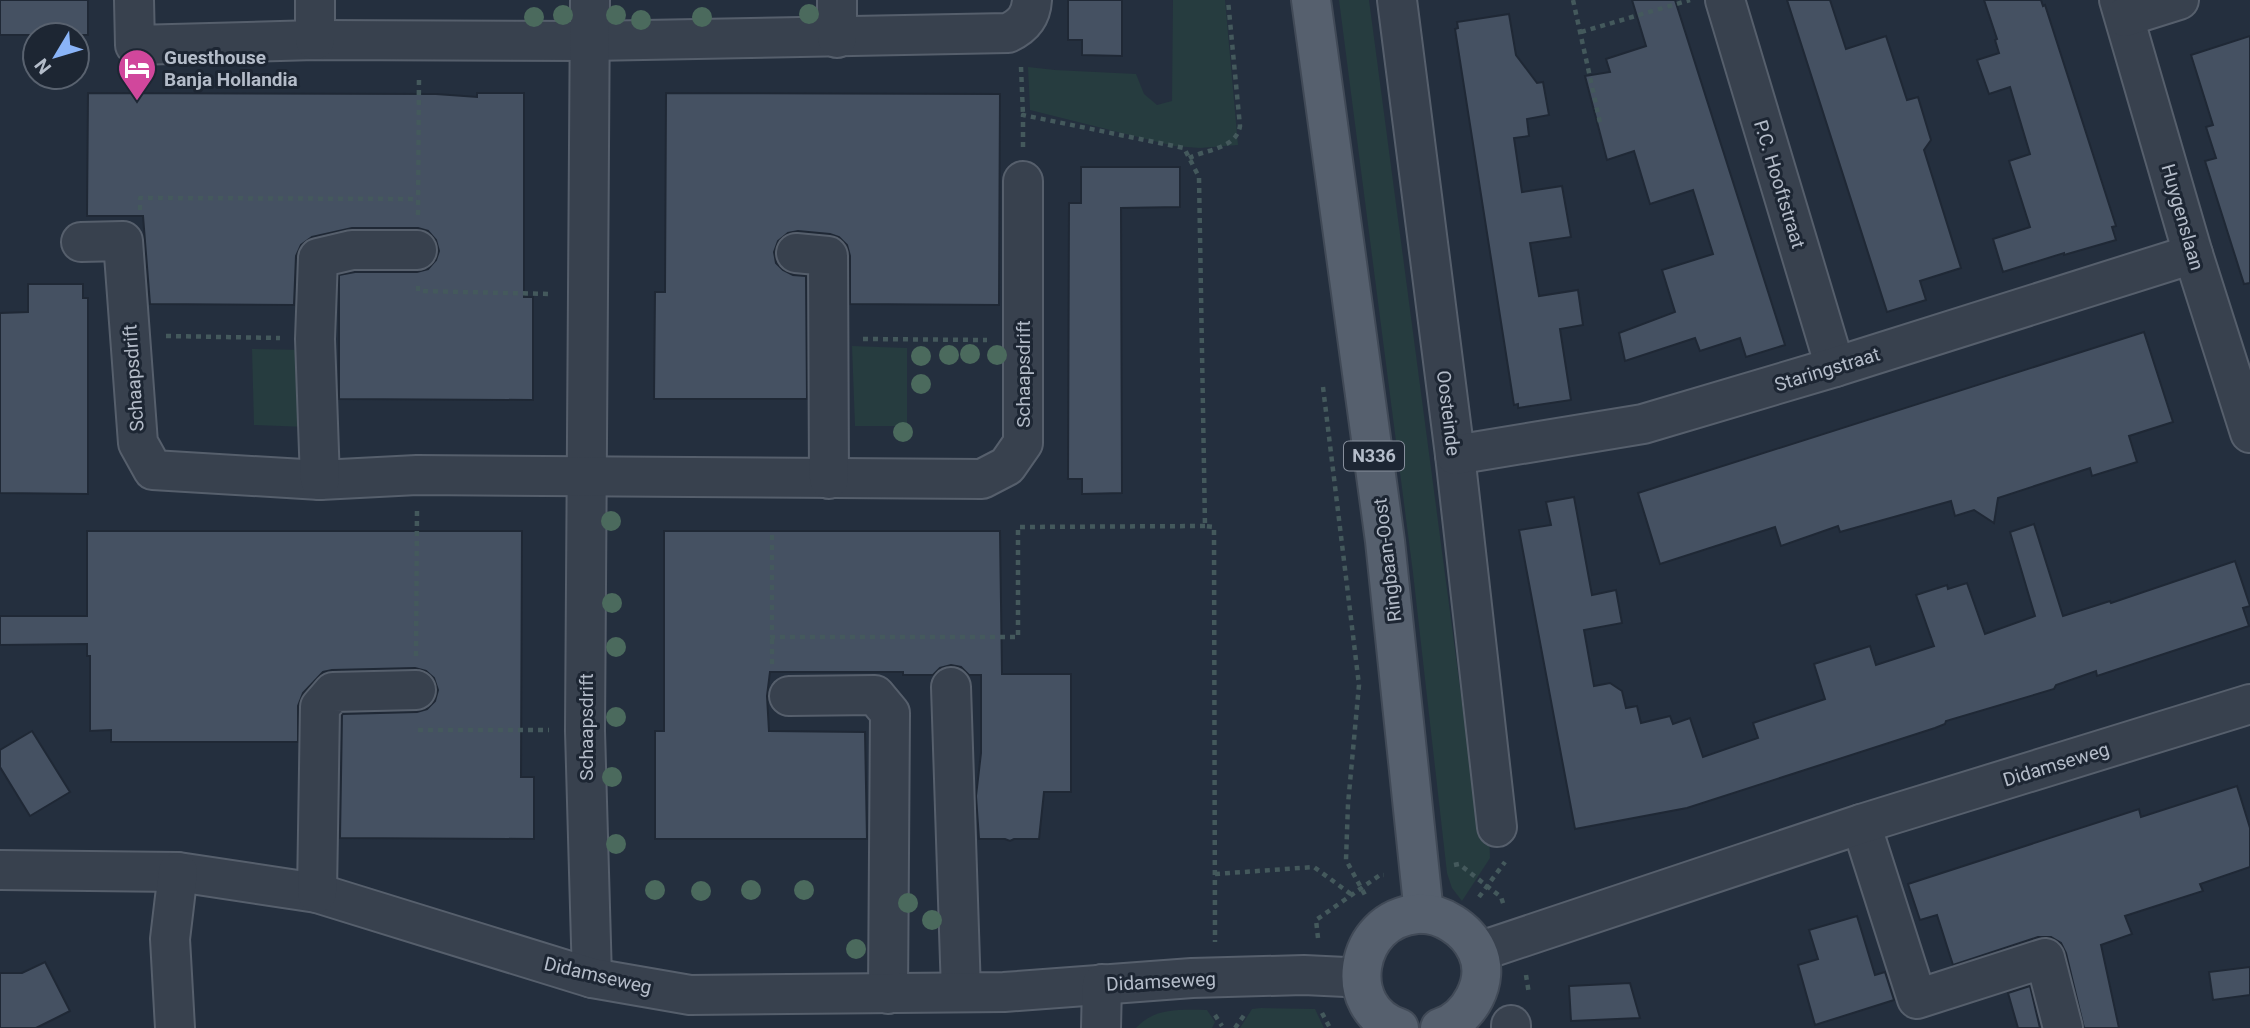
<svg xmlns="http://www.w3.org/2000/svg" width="2250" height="1028" font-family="Roboto,sans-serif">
<rect width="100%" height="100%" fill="#242f3e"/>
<!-- green -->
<g fill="#263c3f">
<path d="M1173,0H1225L1238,145L1200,148L1174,146L1030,110L1028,67L1055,70L1136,74L1144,94L1157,105L1172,101Z"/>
<path d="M1339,0H1369L1479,831H1489L1490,858L1462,901L1452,888L1447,873L1413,573Z"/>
<path d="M852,346L907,348V426H855Z"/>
<path d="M252,349L305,350L307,427L254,425Z"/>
<path d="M1261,1008L1315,1009L1324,1028H1240L1252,1009Z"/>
<path d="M1207,1010L1215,1022L1212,1028H1136C1155,1007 1181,1010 1207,1010Z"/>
</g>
<!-- building -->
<g fill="#455162" stroke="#1f2835" stroke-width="2">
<rect x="0" y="0" width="88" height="35"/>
<path d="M1068,0H1122V56L1082,55V40H1068Z"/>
<path d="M1632,0H1675L1785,345L1746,357L1740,338L1700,351L1695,338L1625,361L1619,333L1675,312L1662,270L1713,254L1693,190L1650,204L1634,151L1607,160L1585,76L1610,72L1606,59L1646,46Z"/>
<path d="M1787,0H1830L1846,49L1886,36L1907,100L1918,97L1931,140L1924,150L1961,268L1920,281L1926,300L1887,312Z"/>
<path d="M1984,0H2041L2043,6L2045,5L2116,226L2112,227L2116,240L2064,255V253L2003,272L1993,239L2030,227L2009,161L2030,154L2010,87L1989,94L1977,60L1999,53L1995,40L1997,39Z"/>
<path d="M1509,14L1516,55L1537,83L1543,82L1549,115L1527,119L1529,136L1514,138L1522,192L1562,186L1571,237L1530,243L1539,296L1578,290L1583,325L1560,329L1571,400L1518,408V404L1514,405L1455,29L1458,28L1457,22Z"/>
<path d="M2250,36V283L2244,284L2205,161L2216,158L2206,127L2213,125L2191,55Z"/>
<path d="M88,93L436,94L477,97V93H524V297H533V400L339,399V275L355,272H417L428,269L436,260L439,251L436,240L428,231L418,228H352L312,237L301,245L296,256L294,305L150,304L143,216H87Z"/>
<path d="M666,93L1000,94L999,305L850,304V256L847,245L839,237L830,234L798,231L788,233L778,241L774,252L776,263L783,270L793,275L806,276L807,399H654L655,292H665Z"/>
<path d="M1081,167H1180V207L1121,208L1122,493L1082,494V479H1068L1069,203H1081Z"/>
<path d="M28,284H83V298H88V494L0,493V313L28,312Z"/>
<path d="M2144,332L2173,422L2129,436L2137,462L2092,476L2090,468L1998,498L1994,523L1974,510L1955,516L1951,501L1840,532L1838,526L1781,546L1775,527L1660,564L1638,493Z"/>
<path d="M1574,497L1592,595L1616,590L1622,623L1584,630L1594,686L1610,683L1622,691L1626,708L1637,706L1641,723L1670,716L1673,724L1690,718L1703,757L1758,738L1753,723L1825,699L1814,664L1870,646L1876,665L1934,646L1916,595L1947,585L1948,589L1967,583L1985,634L2035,616L2010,532L2034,524L2063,616L2110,601L2111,603L2235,561L2250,606L2243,608L2249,626L2097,676L2096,671L2056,685L2054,689L1946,721L1945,724L1935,728L1687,808L1575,829L1519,530L1551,525L1546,502Z"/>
<path d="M87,531H522L521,777H534V839L340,838L342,715L343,714L417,712L427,709L435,701L438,690L434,678L426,671L415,668L332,670L323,672L303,693L298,706V742H111V730L90,731V656H87V644L0,645V616H87Z"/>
<path d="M664,531H1000L1002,674H1071V792H1044L1039,839H1014L1010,841L1005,839H979L976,796L981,753V675H969L961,667L951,665L940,668L933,675H903V672H770L767,696L769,731L865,732L867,839H655V731H664Z"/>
<path d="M32,731L70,792L30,816L0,767V750Z"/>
<path d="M2237,786L2250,828V867L2200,884L2203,891L2125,916L2132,934L2101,945L2119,1028H2084L2066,953L2061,943L2051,937H2038L1953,965L1937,915L1920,920L1908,884L2139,809L2141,817Z"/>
<path d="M1857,916L1875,975L1885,972L1894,1000L1815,1025L1798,965L1818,959L1809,930Z"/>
<path d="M45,962L70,1011L36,1028H0V973H22Z"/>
<path d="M2250,967V995L2213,1000L2209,972Z"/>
<path d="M1630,983L1640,1018L1571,1021L1569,986Z"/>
<path d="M2030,986L2040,1028H2018L2008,993Z"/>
</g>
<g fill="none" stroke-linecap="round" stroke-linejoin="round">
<defs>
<g id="minor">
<path d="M134,0L135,45L315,40L590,41L1008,33C1023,26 1031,17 1032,0"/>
<path d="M590,0L585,731L592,978"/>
<path d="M837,0V38"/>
<path d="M1397,0L1455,455L1497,827"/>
<path d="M1725,0L1835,367"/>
<path d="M2119,0L2193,254L2250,433"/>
<path d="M2125,17L2179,0"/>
<path d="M315,40V0"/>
<path d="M81,242L123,241L138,443L153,470L320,480L417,475L982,479L1007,466L1023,443V181"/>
<path d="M796,253L828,256L829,479"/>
<path d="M1455,455L1643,424L1835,367L2193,254"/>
<path d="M320,480L315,339L318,258L352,250H417"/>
<path d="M951,687L961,992"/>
<path d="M789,696L875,695L890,713L888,994"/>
<path d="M1861,824L1917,999L2045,958L2063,1028"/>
<path d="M0,870L178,872L317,893L592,978L690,995L1004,992L1192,978L1304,975L1346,977L1361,981"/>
<path d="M317,893L320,707L333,692L416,690"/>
<path d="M1478,952L1861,824L2250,704"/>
<path d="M1511,1025V1028"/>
<path d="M175,1028L170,939L178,872"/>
<path d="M1101,1028L1102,984"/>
</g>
<g id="major">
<path d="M1311,0L1385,541L1424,914"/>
<path d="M1399,1028C1340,1009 1354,919 1417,914C1441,912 1467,929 1477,951C1491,981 1469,1019 1440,1028"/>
</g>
</defs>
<!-- minor casing -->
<use href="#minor" stroke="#565f6c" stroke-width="42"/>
<!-- major casing -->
<use href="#major" stroke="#414a57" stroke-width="42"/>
<!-- path -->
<g stroke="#44595c" stroke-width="4.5" stroke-dasharray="5 5" stroke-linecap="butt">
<path d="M1573,0L1601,127"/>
<path d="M1581,32L1690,0"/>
<path d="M1021,67L1023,115"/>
<path d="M1023,147V115L1184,148L1199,177L1205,526L1214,527L1215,942"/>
<path d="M1189,158C1207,149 1236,149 1240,126L1228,0"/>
<path d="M140,210V198L418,199"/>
<path d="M418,215L419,76"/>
<path d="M418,286V291L551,294"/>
<path d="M166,336L280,338"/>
<path d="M863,339L987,340"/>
<path d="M1323,387L1359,685L1348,804L1346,860L1365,895"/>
<path d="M772,535V637H1018V527L1205,526"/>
<path d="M416,656L417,511"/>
<path d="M772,664V637"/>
<path d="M418,730H549"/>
<path d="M1454,865L1459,864L1501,897L1504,906"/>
<path d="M1215,874L1314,867L1352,895"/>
<path d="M1479,897L1505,862"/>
<path d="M1318,938L1316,920L1380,875H1384"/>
<path d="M1526,975L1529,994"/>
<path d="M1322,1013L1330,1028"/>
<path d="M1215,1015L1222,1026"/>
<path d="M1235,1028L1245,1014"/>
</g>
<!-- minor -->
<use href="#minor" stroke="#38414e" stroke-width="38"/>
<!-- major -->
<use href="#major" stroke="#56606e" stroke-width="38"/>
</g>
<!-- trees -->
<g fill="#4b6a5d">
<circle cx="809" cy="14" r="10"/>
<circle cx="563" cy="15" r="10"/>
<circle cx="616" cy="15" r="10"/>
<circle cx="534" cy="17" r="10"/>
<circle cx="702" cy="17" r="10"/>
<circle cx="641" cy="20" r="10"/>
<circle cx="970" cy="354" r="10"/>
<circle cx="949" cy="355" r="10"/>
<circle cx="997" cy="355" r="10"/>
<circle cx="921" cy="356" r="10"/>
<circle cx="921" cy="384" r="10"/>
<circle cx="903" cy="432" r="10"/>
<circle cx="611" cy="521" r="10"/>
<circle cx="612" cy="603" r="10"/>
<circle cx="616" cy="647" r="10"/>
<circle cx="616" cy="717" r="10"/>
<circle cx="612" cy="777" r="10"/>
<circle cx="616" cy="844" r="10"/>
<circle cx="655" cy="890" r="10"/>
<circle cx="751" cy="890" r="10"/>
<circle cx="804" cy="890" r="10"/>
<circle cx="701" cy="891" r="10"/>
<circle cx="908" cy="903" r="10"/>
<circle cx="932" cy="920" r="10"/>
<circle cx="856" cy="949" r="10"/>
</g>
<!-- icons -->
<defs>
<symbol id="hotel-pin" viewBox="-11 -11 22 30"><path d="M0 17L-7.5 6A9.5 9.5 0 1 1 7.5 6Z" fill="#d1479c" stroke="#1d2633"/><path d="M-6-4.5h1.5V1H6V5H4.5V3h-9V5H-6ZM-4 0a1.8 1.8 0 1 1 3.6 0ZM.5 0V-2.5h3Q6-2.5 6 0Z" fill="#fff"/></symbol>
</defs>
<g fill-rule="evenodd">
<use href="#hotel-pin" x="115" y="46" width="44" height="60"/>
</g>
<g text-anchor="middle" stroke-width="6" stroke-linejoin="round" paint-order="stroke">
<!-- shield labels -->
<rect fill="#1d2633" stroke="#878f9c" stroke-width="2" x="1344" y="441.5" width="60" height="29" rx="5"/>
<g font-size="18" font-weight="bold" fill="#b4bcc9">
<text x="1374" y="462">N336</text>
</g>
<!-- poi labels -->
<g font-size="19" font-weight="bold" fill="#b4bcc9" stroke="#1d2633" text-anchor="start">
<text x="164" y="64">Guesthouse<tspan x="164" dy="22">Banja Hollandia</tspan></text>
</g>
<!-- street labels -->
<g font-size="19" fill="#b4bcc9" stroke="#1d2633">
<text transform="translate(1780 184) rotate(73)" y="7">P.C. Hooftstraat</text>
<text transform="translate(2183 217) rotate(74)" y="7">Huygenslaan</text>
<text transform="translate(1827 369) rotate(-17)" y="7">Staringstraat</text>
<text transform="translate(1023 374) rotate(-90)" y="7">Schaapsdrift</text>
<text transform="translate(133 378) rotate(-94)" y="7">Schaapsdrift</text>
<text transform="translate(1449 413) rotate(83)" y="7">Oosteinde</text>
<text transform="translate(1387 560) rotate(-97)" y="7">Ringbaan-Oost</text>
<text transform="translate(586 727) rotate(-90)" y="7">Schaapsdrift</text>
<text transform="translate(2056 764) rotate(-17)" y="7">Didamseweg</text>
<text transform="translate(598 975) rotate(13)" y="7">Didamseweg</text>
<text transform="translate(1161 981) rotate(-3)" y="7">Didamseweg</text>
</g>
</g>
<!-- north arrow -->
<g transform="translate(56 56) rotate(232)"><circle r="33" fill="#1d2633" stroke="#59626f" stroke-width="2"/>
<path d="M0-5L12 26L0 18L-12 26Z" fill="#8ab4f8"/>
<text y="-10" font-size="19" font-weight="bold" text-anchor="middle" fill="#b4bcc9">N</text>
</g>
</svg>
